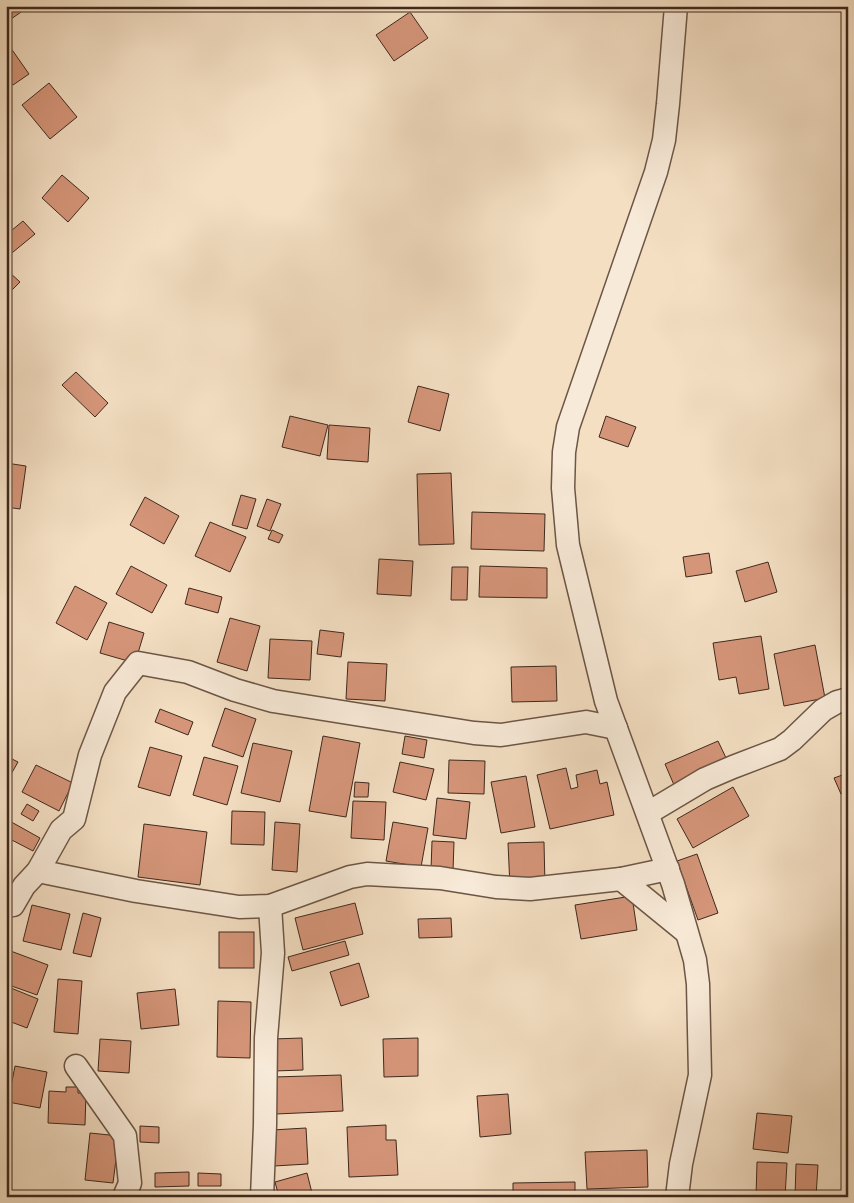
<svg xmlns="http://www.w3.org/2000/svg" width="854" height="1203" font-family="Vollkorn,serif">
<rect width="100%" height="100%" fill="#f4dfc3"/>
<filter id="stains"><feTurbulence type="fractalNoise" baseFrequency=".004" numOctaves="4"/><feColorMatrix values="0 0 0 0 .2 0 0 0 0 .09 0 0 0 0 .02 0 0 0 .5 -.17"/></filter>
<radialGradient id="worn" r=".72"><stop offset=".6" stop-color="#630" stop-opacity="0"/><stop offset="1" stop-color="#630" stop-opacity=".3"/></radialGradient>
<!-- building -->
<g fill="#d59579" stroke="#3f291d">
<path d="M6,6H30L8,21L6,19Z"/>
<path d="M410,12L428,38L394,61L376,35Z"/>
<path d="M8,44L29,74L13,85L6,74V46Z"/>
<path d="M49,83L77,117L50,139L22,105Z"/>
<path d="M62,175L89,198L68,222L42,198Z"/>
<path d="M23,221L35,234L7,257L6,235Z"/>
<path d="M9,272L20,282L6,296V275Z"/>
<path d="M76,372L108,403L95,417L62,385Z"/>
<path d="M418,386L449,394L440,431L408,422Z"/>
<path d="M290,416L328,425L320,456L282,447Z"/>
<path d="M606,416L636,427L628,447L599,437Z"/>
<path d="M329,425L370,428L368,462L327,459Z"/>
<path d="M6,463L26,466L20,509L6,507Z"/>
<path d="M451,473L454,544L419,545L417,474Z"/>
<path d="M241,495L256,499L247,529L232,525Z"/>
<path d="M145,497L179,516L164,544L130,525Z"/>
<path d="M267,499L281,504L270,531L257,526Z"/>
<path d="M472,512L545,514L544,551L471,549Z"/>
<path d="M210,522L246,537L230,572L195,556Z"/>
<path d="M272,530L283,535L279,543L268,539Z"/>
<path d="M709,553L712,573L686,577L683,557Z"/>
<path d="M379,559L413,561L411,596L377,594Z"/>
<path d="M768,562L777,592L745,602L736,571Z"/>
<path d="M131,566L167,585L152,613L116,594Z"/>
<path d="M480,566L547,568V598L479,597Z"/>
<path d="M452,567H468L467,600H451Z"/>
<path d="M75,586L107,603L87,640L56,623Z"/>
<path d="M189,588L222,597L218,613L185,604Z"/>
<path d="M230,618L260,626L247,671L217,662Z"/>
<path d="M109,622L144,633L135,663L100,653Z"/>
<path d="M320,630L344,633L341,657L317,654Z"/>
<path d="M761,636L769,689L739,694L736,677L719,680L713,643Z"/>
<path d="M270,639L312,641L310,680L268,678Z"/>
<path d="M815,645L825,698L784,706L774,654Z"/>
<path d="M348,662L387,664L385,701L346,699Z"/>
<path d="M556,666L557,701L512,702L511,667Z"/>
<path d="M225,708L256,719L243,757L212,746Z"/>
<path d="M160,709L193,722L188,735L155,722Z"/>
<path d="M323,736L360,743L346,817L309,811Z"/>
<path d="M405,736L427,740L424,758L402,754Z"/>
<path d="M718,741L728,762L674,785L665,764Z"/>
<path d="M253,743L292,751L280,802L241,793Z"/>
<path d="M150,747L182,756L170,796L138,787Z"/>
<path d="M6,756L18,762L6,783Z"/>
<path d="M204,757L238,766L227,805L193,795Z"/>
<path d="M449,760L485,761L484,794L448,793Z"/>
<path d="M400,762L434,769L426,800L393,792Z"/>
<path d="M36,765L73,783L59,811L22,792Z"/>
<path d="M566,768L571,789L578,787L576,775L597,770L600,784L607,782L614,815L550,829L537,775Z"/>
<path d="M848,773V792L841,794L834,778Z"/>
<path d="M526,776L535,827L501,833L491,782Z"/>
<path d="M355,782L369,783L368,797H354Z"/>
<path d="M733,787L749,816L693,848L677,819Z"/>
<path d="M437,798L470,802L466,839L433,835Z"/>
<path d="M353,801L386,802L384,840L351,838Z"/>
<path d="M27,804L39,811L33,821L21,814Z"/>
<path d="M232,811L265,812L264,845L231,844Z"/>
<path d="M6,819L40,838L33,851L6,837Z"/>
<path d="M275,822L300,824L297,872L272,870Z"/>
<path d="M393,822L428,828L421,867L386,861Z"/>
<path d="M144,824L207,832L200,885L138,877Z"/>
<path d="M432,841L454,842L453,871L431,870Z"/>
<path d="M544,842L545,886L510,887L508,843Z"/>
<path d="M697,854L718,913L698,920L677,861Z"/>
<path d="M632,896L637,930L581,939L575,905Z"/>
<path d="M355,903L363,934L303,950L295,918Z"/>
<path d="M32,905L70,914L61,950L23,941Z"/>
<path d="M83,913L101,918L91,957L73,953Z"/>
<path d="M451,918L452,937L419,938L418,919Z"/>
<rect x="219" y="932" width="35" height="36"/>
<path d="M345,941L349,955L292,971L288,957Z"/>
<path d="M8,950L48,965L37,995L6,984V954Z"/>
<path d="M359,963L369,997L341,1006L330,972Z"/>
<path d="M58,979L82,981L78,1034L54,1032Z"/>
<path d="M6,986L38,999L27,1028L6,1020Z"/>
<path d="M175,989L179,1025L141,1029L137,993Z"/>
<path d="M218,1001L251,1002L250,1058L217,1057Z"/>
<path d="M302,1038L303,1070L274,1071L273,1039Z"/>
<path d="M418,1038V1076L384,1077L383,1039Z"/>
<path d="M100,1039L131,1041L129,1073L98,1071Z"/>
<path d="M15,1066L47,1072L40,1108L8,1102Z"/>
<path d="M341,1075L343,1111L276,1114L274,1077Z"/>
<path d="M66,1087H78V1093H86L85,1125L48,1123L49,1091L66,1092Z"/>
<path d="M508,1094L511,1134L480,1137L477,1096Z"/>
<path d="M757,1113L792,1116L788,1153L753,1149Z"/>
<path d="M386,1125V1140H396L398,1175L349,1177L347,1127Z"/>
<path d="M140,1126L159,1127V1143L140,1142Z"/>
<path d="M306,1128L308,1164L274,1166L272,1130Z"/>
<path d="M90,1133L119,1136L113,1183L85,1180Z"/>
<path d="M647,1150L648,1187L587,1189L585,1152Z"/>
<path d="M757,1162L787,1163L785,1197H756Z"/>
<path d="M796,1164L818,1165L816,1197H795Z"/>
<path d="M189,1172V1186L155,1187V1173Z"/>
<path d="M198,1173L221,1174V1186H198Z"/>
<path d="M307,1173L313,1197H279L275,1182Z"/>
<path d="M575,1182V1197H513V1183Z"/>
</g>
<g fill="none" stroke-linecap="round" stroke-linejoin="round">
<defs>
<g id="street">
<path d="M676,6L668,104L664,140L656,172L568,427L564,452L563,488L568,545L606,701L673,884L695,960L698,984L700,1075L681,1164L677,1197"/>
<path d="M648,813L705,779L733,767L780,749L792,740L823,710L837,702L848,699"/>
<path d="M38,871L61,830L74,819L90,755L115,692L138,663L188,672L235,690L273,701L474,733L501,735L586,722L616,728"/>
<path d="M621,879L686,932"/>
<path d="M6,906L13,905L24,886L38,871L136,891L239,907L270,906L350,877L367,874L440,878L496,887L530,889L621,879L668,869"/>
<path d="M76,1066L125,1136L130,1183L124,1197"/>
<path d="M262,1197L265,1125L266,1038L273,953L270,906"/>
</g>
</defs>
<!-- street casing -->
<use href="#street" stroke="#6c5646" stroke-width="25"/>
<!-- street -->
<use href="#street" stroke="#f8ead8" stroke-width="22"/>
</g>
<!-- margin -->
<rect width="854" height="1203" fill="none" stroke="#f4dfc3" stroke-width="25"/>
<rect x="8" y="8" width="839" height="1188" fill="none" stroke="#3f291d" stroke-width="2.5"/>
<rect x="12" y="12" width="829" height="1178" fill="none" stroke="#3f291d"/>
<rect width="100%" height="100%" filter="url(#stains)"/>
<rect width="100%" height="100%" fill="url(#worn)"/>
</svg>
